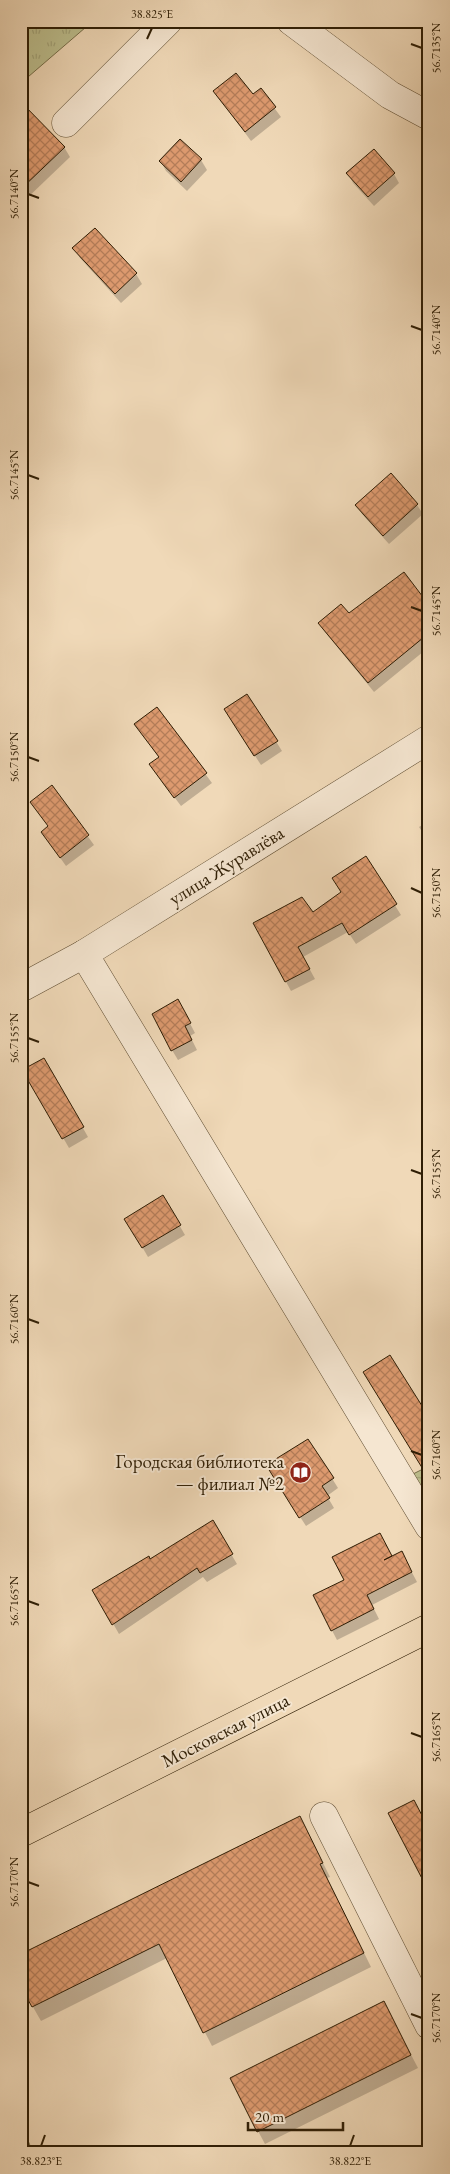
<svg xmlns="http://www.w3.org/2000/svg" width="450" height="2174" font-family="'EB Garamond',serif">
<defs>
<pattern id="forest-crowns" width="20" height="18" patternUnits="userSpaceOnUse" patternTransform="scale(1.25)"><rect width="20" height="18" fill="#bcbe8d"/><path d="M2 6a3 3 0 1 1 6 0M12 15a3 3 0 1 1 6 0" fill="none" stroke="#a2a378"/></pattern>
<pattern id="park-tufts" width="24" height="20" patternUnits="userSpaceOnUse" patternTransform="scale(1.25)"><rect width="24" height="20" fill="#bcbe8d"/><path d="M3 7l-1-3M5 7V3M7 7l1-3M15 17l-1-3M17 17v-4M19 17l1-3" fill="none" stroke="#a2a378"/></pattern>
<pattern id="building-cross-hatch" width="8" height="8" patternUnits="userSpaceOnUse" patternTransform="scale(1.25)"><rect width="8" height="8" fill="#dd9a6f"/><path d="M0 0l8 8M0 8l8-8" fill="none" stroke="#b47d59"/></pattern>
</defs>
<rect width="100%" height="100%" fill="#f0d9b8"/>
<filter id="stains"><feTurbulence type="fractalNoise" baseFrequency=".004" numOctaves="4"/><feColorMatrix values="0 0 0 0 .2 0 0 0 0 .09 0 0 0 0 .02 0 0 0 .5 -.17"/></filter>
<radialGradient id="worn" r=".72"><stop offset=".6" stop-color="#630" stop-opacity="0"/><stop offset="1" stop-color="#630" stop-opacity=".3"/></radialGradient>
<!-- forest -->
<g fill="url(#forest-crowns)" stroke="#766e49">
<path d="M429,1466V1538L403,1479Z"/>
<path d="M21,2123L33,2153H21Z"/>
</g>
<!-- park -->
<path fill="url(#park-tufts)" stroke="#766e49" d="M21,21H93L21,83Z"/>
<!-- shadow -->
<g fill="#0003">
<path d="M261,90L281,117L251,141L214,91L253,96Z"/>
<path d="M21,104L64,147L70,157L23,202L21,200Z"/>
<path d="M180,141L201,160L207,170L187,191L166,171L161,162Z"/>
<path d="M348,173L394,174L399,183L374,206L353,183Z"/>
<path d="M95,229L136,274L142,284L121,303L80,258L74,248Z"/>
<path d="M391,475L417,505L423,514L389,544L362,514L357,505Z"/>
<path d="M429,607V647L374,692L325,632L320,623L348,615Z"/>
<path d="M247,695L282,751L261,765L231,719Z"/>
<path d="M157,708L212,783L181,806L157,774L159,758L136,724Z"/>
<path d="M52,787L94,845L66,866L42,832L49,827L32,803Z"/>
<path d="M429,821V842L419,827Z"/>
<path d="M365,858L401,915L356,944L348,932L303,957L315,979L291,991L255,924L313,913L342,893Z"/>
<path d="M183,1010L195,1033L190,1036L197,1050L178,1060L172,1050Z"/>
<path d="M44,1059L88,1137L69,1148L24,1070Z"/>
<path d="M163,1197L185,1235L148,1257L126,1219Z"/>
<path d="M429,1408V1464L424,1411Z"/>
<path d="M308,1440L338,1488L327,1496L334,1508L306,1526L273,1475Z"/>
<path d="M212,1522L237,1564L207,1582L203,1577L119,1634L94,1590L150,1560Z"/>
<path d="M385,1544L392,1558L407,1563L417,1582L372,1605L379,1619L337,1640L314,1596L346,1580Z"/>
<path d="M429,1830V1894L422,1882L425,1881Z"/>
<path d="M307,1831L330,1877L327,1878L371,1967L212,2046L167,1958L41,2021L33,2007Z"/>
<path d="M384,2003L418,2068L265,2144L258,2131Z"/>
</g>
<!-- building -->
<g fill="url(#building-cross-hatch)" stroke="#2f1e05">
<path d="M236,73L253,94L261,88L276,107L245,132L213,91Z"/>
<path d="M21,102L65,147L21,189Z"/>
<path d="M180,139L202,159L181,182L159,161Z"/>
<path d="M374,149L395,173L368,197L346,173Z"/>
<path d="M95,228L137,273L115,294L72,248Z"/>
<path d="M391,473L418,504L383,536L355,505Z"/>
<path d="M404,572L429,605V633L368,683L318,623L341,604L349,613Z"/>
<path d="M247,694L278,741L254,756L224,709Z"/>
<path d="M157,707L207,773L174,798L149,764L159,757L134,724Z"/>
<path d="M52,785L89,835L60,858L41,832L48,826L30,802Z"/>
<path d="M366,856L397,904L349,935L342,923L298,947L310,969L285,982L253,923L302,897L313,912L341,892L332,878Z"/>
<path d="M178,999L191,1023L185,1026L192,1040L171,1051L152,1014Z"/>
<path d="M44,1058L84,1127L62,1139L22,1070Z"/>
<path d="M163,1195L181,1225L142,1248L124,1219Z"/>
<path d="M390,1355L429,1417V1479L363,1372Z"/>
<path d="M308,1439L334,1478L322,1486L330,1498L299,1518L266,1465Z"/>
<path d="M213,1520L233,1554L200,1573L197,1568L112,1625L92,1590L149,1556L150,1559Z"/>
<path d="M380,1533L392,1556L384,1560L402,1551L412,1572L367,1595L374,1609L331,1631L313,1595L344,1580L332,1557Z"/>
<path d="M414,1800L429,1829V1892L388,1813Z"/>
<path d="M300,1816L323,1863L320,1864L364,1953L203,2033L159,1944L32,2007L21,1987V1954Z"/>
<path d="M384,2001L411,2055L257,2132L230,2078Z"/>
</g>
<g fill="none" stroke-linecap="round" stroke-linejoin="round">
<defs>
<g id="minor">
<path d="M291,21L390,95L429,116"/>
<path d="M66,123L168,21"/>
<path d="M84,954L429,1526"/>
<path d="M21,988L84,954L429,739"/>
<path d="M324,1816L429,2025"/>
</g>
<path id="major" d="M21,1833L429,1628"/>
</defs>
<!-- minor casing -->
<use href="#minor" stroke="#5f4d32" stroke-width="29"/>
<!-- major casing -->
<use href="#major" stroke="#2f1e05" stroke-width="29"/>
<!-- minor -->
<use href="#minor" stroke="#f5e6d1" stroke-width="28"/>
<!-- major -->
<use href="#major" stroke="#f0d9b8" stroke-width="28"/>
</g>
<!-- ticks -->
<path fill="none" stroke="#2f1e05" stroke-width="2" d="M147,39L152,28M411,44L422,48M28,194L39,198M411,326L422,330M28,475L39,479M411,607L422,611M28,757L39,761M411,888L422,893M28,1038L39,1042M411,1170L422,1174M28,1319L39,1323M411,1451L422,1455M28,1601L39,1605M411,1733L422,1737M28,1882L39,1886M411,2014L422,2018M41,2146L45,2135M350,2146L354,2135"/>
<!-- icons -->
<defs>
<symbol id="library-disc" viewBox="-11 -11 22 22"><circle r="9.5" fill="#8f2418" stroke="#f5e6d1"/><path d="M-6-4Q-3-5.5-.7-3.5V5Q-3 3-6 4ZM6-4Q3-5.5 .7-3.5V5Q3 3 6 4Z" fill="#fff"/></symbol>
</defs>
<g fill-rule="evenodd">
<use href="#library-disc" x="288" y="1460" width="25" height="25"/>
</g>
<g text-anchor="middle" stroke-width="4" stroke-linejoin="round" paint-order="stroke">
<!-- street labels -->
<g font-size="19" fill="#2f1e05" stroke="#f5e6d1">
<text transform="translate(226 865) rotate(-32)" y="7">улица Журавлёва</text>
<text transform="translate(225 1730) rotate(-27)" y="7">Московская улица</text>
</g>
<!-- poi labels -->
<g font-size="19" fill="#2f1e05" stroke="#f5e6d1" text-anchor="end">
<text x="284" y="1468">Городская библиотека<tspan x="284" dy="22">— филиал №2</tspan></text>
</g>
</g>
<!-- margin -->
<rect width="450" height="2174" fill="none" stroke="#f0d9b8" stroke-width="55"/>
<!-- scale -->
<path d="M248 2122v8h95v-8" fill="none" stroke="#2f1e05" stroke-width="2.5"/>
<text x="255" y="2122" font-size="15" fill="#2f1e05" stroke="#f5e6d1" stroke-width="4" paint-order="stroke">20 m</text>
<rect x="28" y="28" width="394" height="2118" fill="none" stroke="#2f1e05" stroke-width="2"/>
<g font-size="12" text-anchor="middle" fill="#2f1e05">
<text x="152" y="18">38.825°E</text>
<text transform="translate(436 48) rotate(-90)" y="4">56.7135°N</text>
<text transform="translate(14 194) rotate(-90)" y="4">56.7140°N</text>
<text transform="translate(436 330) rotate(-90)" y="4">56.7140°N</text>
<text transform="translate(14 475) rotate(-90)" y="4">56.7145°N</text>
<text transform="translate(436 611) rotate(-90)" y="4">56.7145°N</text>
<text transform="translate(14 757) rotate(-90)" y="4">56.7150°N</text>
<text transform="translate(436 893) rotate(-90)" y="4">56.7150°N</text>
<text transform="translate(14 1038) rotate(-90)" y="4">56.7155°N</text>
<text transform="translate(436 1174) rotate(-90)" y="4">56.7155°N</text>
<text transform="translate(14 1319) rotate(-90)" y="4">56.7160°N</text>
<text transform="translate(436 1455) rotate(-90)" y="4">56.7160°N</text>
<text transform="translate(14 1601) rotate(-90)" y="4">56.7165°N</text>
<text transform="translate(436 1737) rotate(-90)" y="4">56.7165°N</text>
<text transform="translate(14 1882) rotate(-90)" y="4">56.7170°N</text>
<text transform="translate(436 2018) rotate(-90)" y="4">56.7170°N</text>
<text x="41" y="2165">38.823°E</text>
<text x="350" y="2165">38.822°E</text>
</g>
<rect width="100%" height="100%" filter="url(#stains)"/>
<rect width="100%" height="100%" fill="url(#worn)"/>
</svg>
